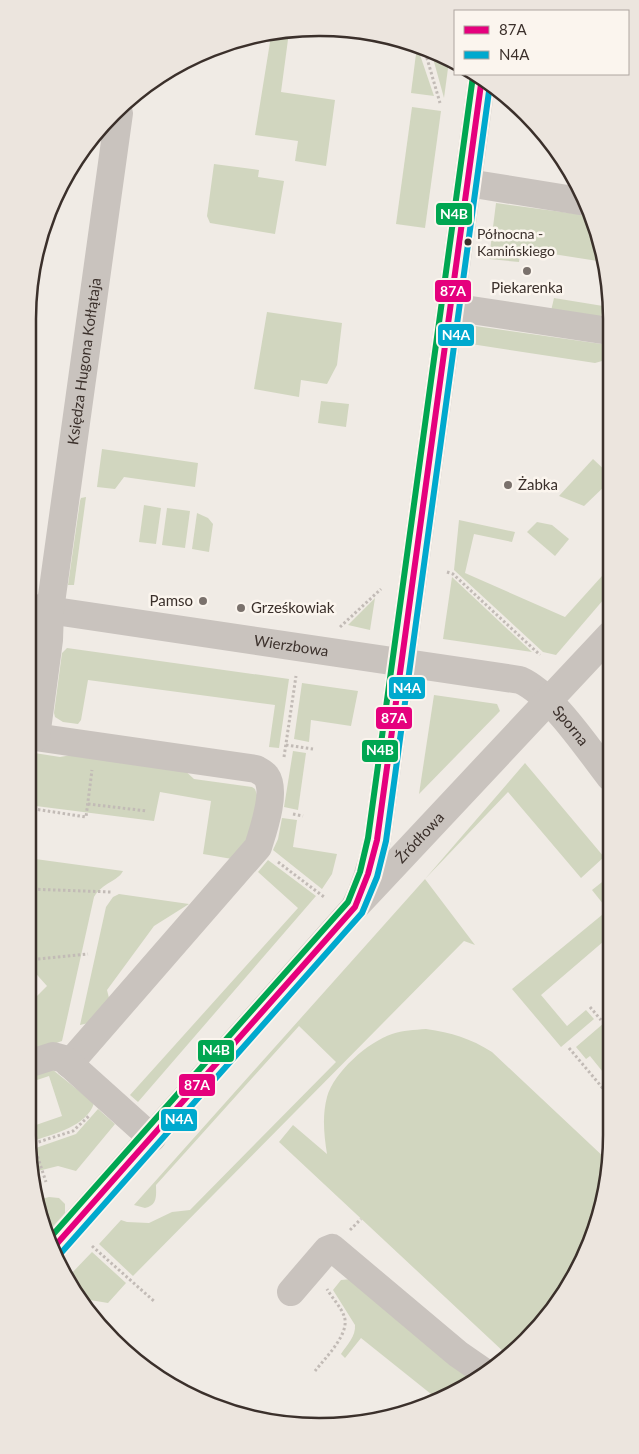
<svg xmlns="http://www.w3.org/2000/svg" width="639" height="1454" font-family="Lato,sans-serif">
<rect width="100%" height="100%" fill="#f0ebe5"/>
<!-- green -->
<g fill="#d1d6bf">
<path d="M287,32H289L281,92L335,100L326,166L295,161L298,141L255,135L271,36Z"/>
<path d="M417,46L434,96L411,93Z"/>
<path d="M431,51L449,61L444,98Z"/>
<path d="M412,107L441,111L425,228L396,224Z"/>
<path d="M214,164L259,170L258,177L284,181L275,234L210,223L207,216Z"/>
<path d="M496,203L592,216L604,262L521,249L519,262L489,259Z"/>
<path d="M554,298L603,306L601,318L551,311Z"/>
<path d="M267,312L342,323L337,365L327,384L301,380L299,397L254,389Z"/>
<path d="M475,326L609,345V359L595,363L471,344Z"/>
<path d="M321,401L349,404L346,427L318,423Z"/>
<path d="M102,449L198,463L195,487L124,477L115,489L97,487Z"/>
<path d="M593,459L610,475V481L584,506L559,496Z"/>
<path d="M86,497L74,585H68L80,501L81,498Z"/>
<path d="M144,505L161,508L156,544L139,542Z"/>
<path d="M167,508L190,511L185,548L162,545Z"/>
<path d="M197,513L208,518L213,524L209,552L192,549Z"/>
<path d="M459,520L515,532L512,542L474,534L465,573L565,617L602,576L610,582V592L556,655L543,652L454,570Z"/>
<path d="M537,522L552,525L569,539L555,556L527,532Z"/>
<path d="M452,577L532,652L443,639Z"/>
<path d="M375,598L370,630L348,625Z"/>
<path d="M67,648L289,679L279,748L269,747L275,705L88,680L81,720L78,724L63,722L55,717L54,713L62,653Z"/>
<path d="M302,683L358,691L351,726L311,720L309,742L294,739Z"/>
<path d="M434,695L497,704L500,711L419,794Z"/>
<path d="M293,751L306,753L298,810L284,807Z"/>
<path d="M28,752L60,757L89,752L181,767L194,779L252,787L255,789L262,810V819L232,859L203,854L211,801L160,792L154,821L28,805Z"/>
<path d="M525,763L604,857L581,878L508,792L425,879L475,945L464,941L133,1276L99,1244L121,1220L127,1222L149,1223L172,1212L190,1210L336,1062L299,1026L156,1185C156,1195 158,1205 145,1208L134,1205L425,879Z"/>
<path d="M282,818L297,820L293,847L337,854L332,874L322,889L273,850L278,839Z"/>
<path d="M28,858L123,871C118,881 102,883 94,897L62,1041L28,1053V1001L30,1003L47,986L30,967L28,969Z"/>
<path d="M268,860L316,896L138,1102L130,1095L298,908L258,872Z"/>
<path d="M611,875V935L541,995L567,1026L586,1010L594,1019L561,1047L512,989L608,910L592,890Z"/>
<path d="M119,894L189,904L154,926L107,990L111,1006L97,1021L80,1025L106,907L113,897Z"/>
<path d="M611,1017V1082L590,1056L586,1059L576,1047Z"/>
<path d="M426,1029C452,1033 470,1038 492,1052L607,1160L596,1229L539,1327L506,1354L279,1142L293,1125L327,1154C324,1135 322,1116 327,1097C334,1072 368,1042 392,1034C403,1030 414,1030 426,1029Z"/>
<path d="M53,1070L94,1103C87,1126 56,1133 36,1140L33,1126L62,1116L49,1076L28,1083V1075Z"/>
<path d="M98,1109L115,1124L76,1171L58,1166L34,1172L30,1150L76,1134Z"/>
<path d="M49,1197L59,1198L65,1204V1213L46,1234L43,1229L38,1200Z"/>
<path d="M92,1252L126,1283L108,1303L90,1300L87,1304L70,1275Z"/>
<path d="M352,1279L477,1378L465,1388L436,1398L361,1338L345,1358L341,1354C347,1345 356,1336 355,1325L333,1290L341,1280Z"/>
</g>
<g fill="none" stroke-linecap="round" stroke-linejoin="round">
<!-- path -->
<g stroke="#c2bbb6" stroke-width="3" stroke-dasharray="2.5 2.5" stroke-linecap="butt">
<path d="M424,48L440,103"/>
<path d="M447,572L453,574L540,655"/>
<path d="M340,627L381,589"/>
<path d="M286,745L313,749"/>
<path d="M284,757L296,676"/>
<path d="M28,795L32,763"/>
<path d="M88,804L147,811"/>
<path d="M28,808L86,817L92,770"/>
<path d="M293,814L303,816"/>
<path d="M278,862L324,897"/>
<path d="M28,889L111,892"/>
<path d="M28,960L88,954"/>
<path d="M590,1007L601,1020"/>
<path d="M569,1048L611,1098"/>
<path d="M28,1128L46,1182"/>
<path d="M29,1145L73,1131L90,1115"/>
<path d="M350,1230L361,1219"/>
<path d="M92,1246L155,1302"/>
<path d="M315,1371C325,1358 351,1333 344,1316C341,1307 332,1298 327,1289"/>
</g>
<!-- minor -->
<g stroke="#c9c3be" stroke-width="28">
<path d="M468,183L586,202"/>
<path d="M451,307L609,331"/>
<path id="s1" d="M28,607L520,680C552,694 588,749 610,777"/>
<path d="M28,736L256,769C259,771 264,773 266,776C277,791 263,831 258,847L69,1064"/>
<path id="s2" d="M36,737L49,640L50,610L119,113"/>
<path d="M355,907C366,885 372,864 377,840L482,77"/>
<path d="M28,1064L53,1056L64,1059L152,1138"/>
<path id="s3" d="M54,1247L355,907L610,635"/>
<path d="M291,1292L327,1250L332,1248L458,1354L484,1372"/>
</g>
<defs>
<path id="bus-1" d="M54,1247L355,907L368,874L377,840L482,77"/>
<path id="bus-2" d="M61,1253L362,913L377,877L386,841L490,84"/>
<path id="bus-3" d="M49,1239L348,902L360,872L368,838L473,76"/>
</defs>
<!-- bus-1 casing -->
<use href="#bus-1" stroke="#fbf5ee" stroke-width="10"/>
<!-- bus-2 casing -->
<use href="#bus-2" stroke="#fbf5ee" stroke-width="10"/>
<!-- bus-3 casing -->
<use href="#bus-3" stroke="#fbf5ee" stroke-width="10"/>
<!-- bus-1 -->
<use href="#bus-1" stroke="#e5007d" stroke-width="6"/>
<!-- bus-2 -->
<use href="#bus-2" stroke="#00a9ce" stroke-width="6"/>
<!-- bus-3 -->
<use href="#bus-3" stroke="#00a651" stroke-width="6"/>
</g>
<!-- markers -->
<circle fill="#3b302b" stroke="#fbf5ee" stroke-width="2" cx="468" cy="242" r="4.5"/>
<g fill="#7a716c" stroke="#fbf5ee" stroke-width="2">
<circle cx="527" cy="271" r="5"/>
<circle cx="508" cy="485" r="5"/>
<circle cx="203" cy="601" r="5"/>
<circle cx="241" cy="608" r="5"/>
</g>
<g text-anchor="middle" stroke-width="5" stroke-linejoin="round" paint-order="stroke">
<!-- bus labels -->
<g font-size="14" fill="#3b302b" stroke="#fbf5ee" text-anchor="start">
<text x="477" y="239">Północna -<tspan x="477" dy="17">Kamińskiego</tspan></text>
</g>
<!-- poi labels -->
<g font-size="15" fill="#3b302b" stroke="#fbf5ee" text-anchor="start">
<text x="527" y="293" text-anchor="middle">Piekarenka</text>
<text x="518" y="490">Żabka</text>
<text x="193" y="606" text-anchor="end">Pamso</text>
<text x="251" y="613">Grześkowiak</text>
</g>
<!-- street labels -->
<g font-size="15" fill="#3b302b" stroke="#fbf5ee">
<text dy="5" stroke="none"><textPath href="#s2" startOffset="379">Księdza Hugona Kołłątaja</textPath></text>
<text dy="5" stroke="none"><textPath href="#s1" startOffset="266">Wierzbowa</textPath></text>
<text dy="5" stroke="none"><textPath href="#s1" startOffset="566">Sporna</textPath></text>
<text dy="5" stroke="none"><textPath href="#s3" startOffset="549">Źródłowa</textPath></text>
</g>
</g>
<!-- crop -->
<path d="M0 0H639V1454H0ZM319 36H320A283 283 0 0 1 603 319V1135A283 283 0 0 1 320 1418H319A283 283 0 0 1 36 1135V319A283 283 0 0 1 319 36Z" fill="#ece5de" fill-rule="evenodd"/>
<path fill="none" stroke="#3b302b" stroke-width="2.5" d="M319 36H320A283 283 0 0 1 603 319V1135A283 283 0 0 1 320 1418H319A283 283 0 0 1 36 1135V319A283 283 0 0 1 319 36Z"/>
<g stroke="#fbf5ee" stroke-width="2">
<rect x="435" y="202" width="38" height="24" rx="5" fill="#00a651"/>
<rect x="434" y="279" width="38" height="24" rx="5" fill="#e5007d"/>
<rect x="437" y="323" width="38" height="24" rx="5" fill="#00a9ce"/>
<rect x="388" y="676" width="38" height="24" rx="5" fill="#00a9ce"/>
<rect x="375" y="706" width="38" height="24" rx="5" fill="#e5007d"/>
<rect x="361" y="739" width="38" height="24" rx="5" fill="#00a651"/>
<rect x="197" y="1039" width="38" height="24" rx="5" fill="#00a651"/>
<rect x="178" y="1073" width="38" height="24" rx="5" fill="#e5007d"/>
<rect x="160" y="1108" width="38" height="24" rx="5" fill="#00a9ce"/>
</g>
<g font-size="14" text-anchor="middle" font-weight="bold" fill="#fff">
<text x="454" y="219">N4B</text>
<text x="453" y="296">87A</text>
<text x="456" y="340">N4A</text>
<text x="407" y="693">N4A</text>
<text x="394" y="723">87A</text>
<text x="380" y="755">N4B</text>
<text x="216" y="1055">N4B</text>
<text x="197" y="1090">87A</text>
<text x="179" y="1124">N4A</text>
</g>
<!-- legend -->
<rect x="454" y="10" width="175" height="65" fill="#fbf5ee" stroke="#aea6a0"/>
<rect x="464" y="26" width="25" height="8" fill="#e5007d" stroke="#aea6a0"/>
<text x="499" y="35" font-size="15" fill="#3b302b">87A</text>
<rect x="464" y="51" width="25" height="8" fill="#00a9ce" stroke="#aea6a0"/>
<text x="499" y="60" font-size="15" fill="#3b302b">N4A</text>
</svg>
